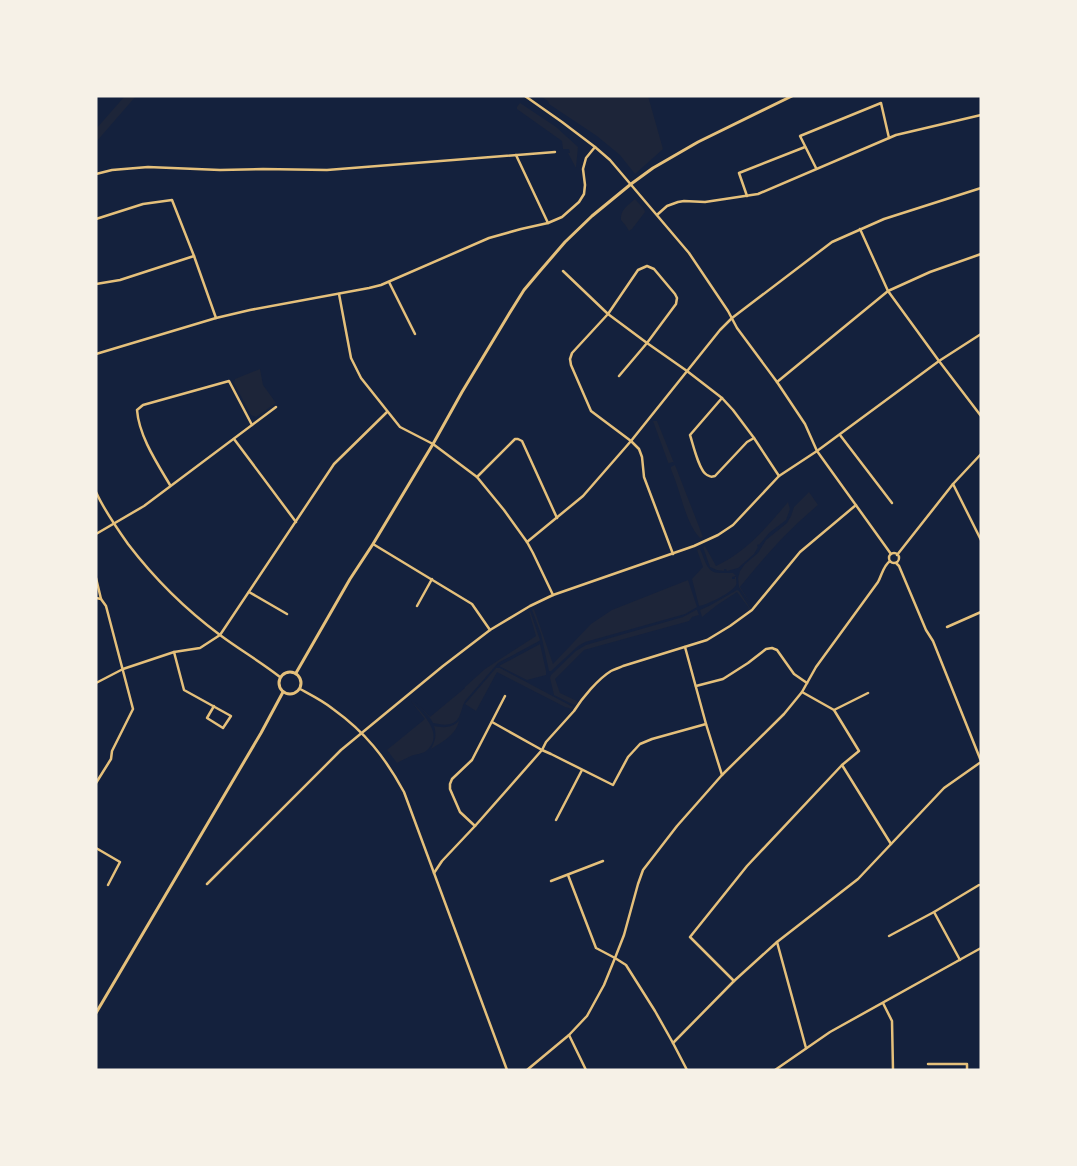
<svg xmlns="http://www.w3.org/2000/svg" width="1077" height="1166" font-family="'Titillium Web',sans-serif">
<rect width="100%" height="100%" fill="#14213d"/>
<!-- green -->
<g fill="#1d2539">
<path d="M125,96H136L96,142V129Z"/>
<path d="M540,96H648L663,149L635,174L620,155L597,136L549,104L548,101Z"/>
<path d="M520,103L556,127L578,147L576,168L568,153H570L569,149H563L562,141L517,109V107Z"/>
<path d="M635,199L644,209L645,212L632,229L629,231L626,226L621,220C620,210 628,205 635,199Z"/>
<path d="M260,369L263,385L276,403L256,417L251,415L234,383L235,379Z"/>
<path d="M653,421H657L674,463L673,462L669,463V464L668,462Z"/>
<path d="M675,465L703,537L700,538C685,522 681,492 672,472L671,469V467Z"/>
<path d="M809,492L818,505C787,531 765,556 740,587L752,606L739,587L738,578L740,571L745,564L758,553L766,540L787,523L791,516L794,507Z"/>
<path d="M788,502L790,509L786,520L769,533L759,545L758,544L757,546L758,547L754,554L738,568L727,571L726,569H724V571L717,570L710,567L703,547L705,546L716,566C746,552 767,527 788,502Z"/>
<path d="M700,549C705,559 706,573 720,573C724,573 728,573 733,573L736,576L732,577V579H735V577H736C736,580 737,583 736,585C732,593 706,605 699,606L692,579L703,567L697,550Z"/>
<path d="M688,580L697,607L685,614L585,642L578,646L551,671H549L541,634L532,610L534,609L553,664L591,624L612,610Z"/>
<path d="M737,590L739,591L751,610H749L748,609L749,608L737,592L717,605L702,617L700,610L711,605Z"/>
<path d="M696,610H697L699,615L692,617L689,621L584,650L555,679L560,693L577,701V704L574,705L554,695L550,678L551,675L576,651L586,645L683,617Z"/>
<path d="M530,611L540,640L539,641L498,663L465,701C462,706 462,711 459,717C454,727 442,725 433,723L430,718L415,701L430,717L465,688V687L485,669L536,636L529,612Z"/>
<path d="M540,644L546,671V675L527,680L499,666Z"/>
<path d="M496,668H500L573,707L572,709L565,707L497,672L476,711L465,704Z"/>
<path d="M411,701C422,713 446,735 426,751C422,754 416,754 411,756C406,758 401,761 397,763L387,750L425,719Z"/>
<path d="M459,721C456,735 442,742 431,749C435,741 437,735 434,726C444,728 451,728 459,721Z"/>
</g>
<g fill="none" stroke-linecap="round" stroke-linejoin="round">
<!-- minor -->
<g stroke="#e5c07b" stroke-width="2.5">
<path d="M525,96L562,122L595,147L610,160L689,253L728,311L737,328L777,382L805,424L817,451L891,554"/>
<path d="M516,155L548,223"/>
<path d="M816,168L800,136L881,103L889,138"/>
<path d="M96,174L112,170L148,167L220,170L263,169L327,170L555,152"/>
<path d="M747,196L739,173L805,147"/>
<path d="M658,214L667,206L678,202L684,201L705,202L758,194L896,135L981,115"/>
<path d="M96,219L143,204L172,200L194,256"/>
<path d="M860,229L888,291L939,361L981,416"/>
<path d="M563,271L608,314L647,343L687,371L722,398L733,410L754,438L779,476"/>
<path d="M389,282L415,334"/>
<path d="M96,284L120,280L194,256L216,318"/>
<path d="M339,294L351,358L361,378L400,427L433,444L477,477L504,510L527,542L533,553L553,595"/>
<path d="M96,354L216,318L250,310L369,288L381,285L489,238L521,229L548,223L562,217L579,202L584,194L585,185L583,169L586,158L595,147"/>
<path d="M619,376L647,343L676,304L677,298L675,294L654,269L647,266L638,270L608,314L572,353L570,359L571,365L591,411L631,441L639,449L642,457L644,477L673,554"/>
<path d="M777,382L888,291L930,272L981,254"/>
<path d="M722,398L690,435C693,444 699,471 707,475C711,477 711,477 715,476L747,442L754,438"/>
<path d="M840,435L892,503"/>
<path d="M234,439L296,522"/>
<path d="M477,477L515,439H518L522,441L557,518"/>
<path d="M953,484L981,540"/>
<path d="M170,485C157,463 139,436 137,410L143,405L229,381L252,425"/>
<path d="M96,492C104,510 116,527 128,544C154,578 185,609 220,635C240,650 261,662 280,677"/>
<path d="M96,534L144,506L276,407"/>
<path d="M527,542L583,496L631,441L720,330L732,318L832,242L884,219L981,188"/>
<path d="M373,544L472,604L490,630"/>
<circle cx="894" cy="558" r="5"/>
<path d="M897,555L953,484L981,454"/>
<path d="M896,563L899,566L926,630L933,641L981,761"/>
<path d="M96,578L101,599"/>
<path d="M249,592L287,614"/>
<path d="M96,598L101,599L106,606L133,709L112,751L111,759L96,783"/>
<path d="M417,606L432,579"/>
<path d="M947,627L981,612"/>
<path d="M685,647L706,724L722,775"/>
<path d="M174,652L184,690L231,716L223,728L207,718L214,706"/>
<path d="M96,683L123,669L174,652L200,648L220,635L334,464L387,412"/>
<path d="M696,686L723,679L748,663L766,649L772,648L777,650L794,674L807,683"/>
<path d="M300,689C311,695 323,701 333,709C365,732 385,757 404,792L507,1070"/>
<path d="M834,710L868,693"/>
<path d="M492,722L542,750L551,754L613,785L628,757L640,744L652,739L706,724"/>
<path d="M842,765L891,844"/>
<path d="M556,820L582,770"/>
<path d="M475,826L460,812L450,789V784L452,779L472,760L505,696"/>
<path d="M96,848L120,862L108,885"/>
<path d="M434,873L442,861L475,826L542,750L546,742L574,711C582,698 598,679 611,671C615,669 619,668 623,666L707,640L730,626L752,610L800,552L856,505"/>
<path d="M568,875L596,948L615,958L626,965L655,1011L673,1043L687,1070"/>
<path d="M551,881L603,861"/>
<path d="M207,884L341,750L443,666L490,630L530,606L553,595L694,546L718,535L733,525L779,476L817,451L939,361L981,334"/>
<path d="M934,912L960,960"/>
<path d="M889,936L934,912L979,885"/>
<path d="M777,942L806,1048"/>
<path d="M734,981L690,937L747,866L842,765L859,751L834,710L802,692"/>
<path d="M883,1003L892,1021L893,1070"/>
<path d="M569,1035L586,1070"/>
<path d="M673,1043L734,981L777,942L858,879L944,788L981,762"/>
<path d="M928,1064H967V1070"/>
<path d="M527,1070L569,1035L587,1016L604,985L615,958L624,935L638,884L643,870L677,826L722,775L784,714L802,692L816,667L878,582C882,575 883,566 890,561"/>
<path d="M775,1070L830,1032L981,948"/>
</g>
<!-- tertiary -->
<g stroke="#e5c07b" stroke-width="3">
<circle cx="290" cy="683" r="11"/>
<path d="M296,673L350,579L373,544L433,444L462,392L509,314L524,290L540,271L565,242L592,216L631,184L653,168L698,142L792,96"/>
<path d="M96,1013L261,733L283,692"/>
</g>
</g>
<!-- border -->
<rect width="1077" height="1166" fill="none" stroke="#f6f1e7" stroke-width="195"/>
</svg>
